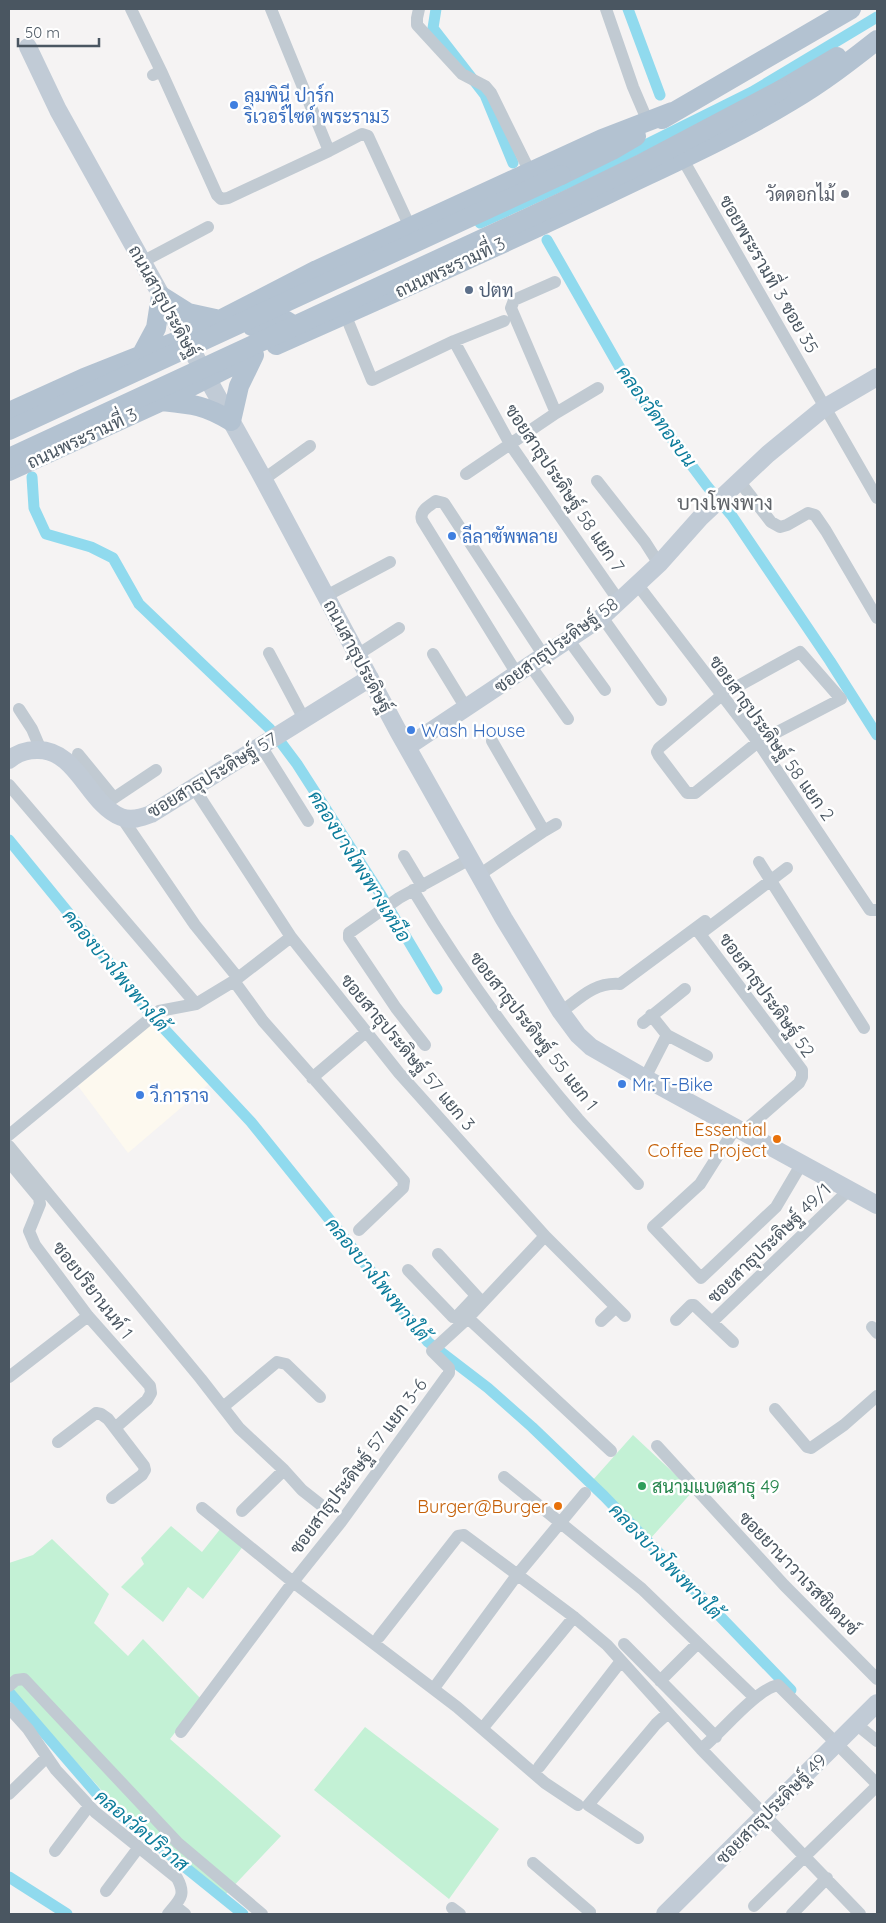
<svg xmlns="http://www.w3.org/2000/svg" width="886" height="1923" font-family="Quicksand,Sarabun,sans-serif">
	<style>
		.commercial { fill: #fdf9ef }
		.green { fill: #c3f1d5 }
		.lines { fill: none; stroke-linecap: round; stroke-linejoin: round }
		.canal { stroke: #90daee; stroke-width: 11 }
		.street { stroke: #c1cad2; stroke-width: 12 }
		.secondary { stroke: #c1cbd6; stroke-width: 18 }
		.primary { stroke: #b3c2d1; stroke-width: 20 }
		.primary-bridge { stroke: #b3c2d1; stroke-width: 20 }
		.shop-dot { fill: #3f7fe0; stroke: #fff; stroke-width: 2 }
		.worship-dot { fill: #6b7280; stroke: #fff; stroke-width: 2 }
		.service-dot { fill: #5c6f8a; stroke: #fff; stroke-width: 2 }
		.food-dot { fill: #e8710a; stroke: #fff; stroke-width: 2 }
		.leisure-dot { fill: #2e9e5b; stroke: #fff; stroke-width: 2 }
		.labels { text-anchor: middle; dominant-baseline: central; stroke-width: 5; stroke-linejoin: round; paint-order: stroke }
		.shop-label { font-size: 18px; fill: #366cbe; stroke: #fff; text-anchor: start }
		.worship-label { font-size: 18px; fill: #5b616d; stroke: #fff; text-anchor: end }
		.street-label { font-size: 18px; fill: #4a5661; stroke: #fff }
		.service-label { font-size: 18px; fill: #4e5e75; stroke: #fff; text-anchor: start }
		.food-label { font-size: 18px; fill: #c56008; stroke: #fff; text-anchor: end }
		.leisure-label { font-size: 18px; fill: #27864d; stroke: #fff; text-anchor: start }
		.water-label { font-size: 19px; font-style: italic; fill: #0c7c9b; stroke: #fff }
		.quarter-label { font-size: 20px; fill: #5f6368; stroke: #fff }
	</style>
	<rect width="100%" height="100%" fill="#f5f3f3"/>
	<path class="commercial" d="M154 1022 209 1084 128 1153 78 1086Z"/>
	<path class="green" d="M633 1435 693 1491 650 1539 592 1481Z
		M171 1526 202 1552 221 1528 244 1545 203 1599 188 1587 163 1622 121 1587 144 1564 141 1558Z
		M52 1539 109 1594 94 1623 128 1656 143 1639 201 1699 170 1739 281 1836 226 1894 114 1804 9 1687V1563L33 1555Z
		M365 1727 499 1829 449 1899 314 1790Z"/>
	<g class="lines">
		<path class="canal" d="M436 9 433 28 485 95 513 163
			M628 9 660 95
			M480 223 581 177 752 92 877 17
			M547 240 624 375 707 486 732 516 830 661 877 735
			M32 477 34 508 46 534 91 547 113 558 139 604 270 729
			M282 744 297 764 381 895 437 989
			M9 840 155 1019 251 1122 428 1342 488 1388 532 1427 604 1496 791 1690
			M9 1692 103 1801 243 1914
			M9 1877 67 1914"/>
		<path class="street" d="M131 9 161 71 153 75
			M271 9 329 151 362 134 368 136 410 227
			M419 9 417 18V25L462 74 485 86 491 93 530 172
			M606 9 633 87 648 122
			M161 71 217 195 221 199 228 198 329 151
			M682 158 877 498
			M142 262 208 227
			M555 282 514 300 511 308 556 413
			M345 314 372 380 454 341 504 321
			M454 341 510 444 619 601
			M466 474 556 413 598 388
			M264 479 310 446
			M597 481 645 542 659 564
			M739 481 771 522 780 527 787 525 808 513 815 515 826 531 877 618
			M637 584 758 742 870 910H877
			M326 596 390 562
			M602 617 661 700
			M568 639 605 690
			M800 652 841 699 758 742 695 793H687L659 756 657 752 659 748 722 695Z
			M269 653 304 719
			M433 654 466 708
			M357 655 399 628
			M530 665 568 719
			M517 674 422 520C419 511 429 506 436 501L444 503 544 656
			M19 709 32 729 41 750
			M261 746 308 821
			M78 754 114 798 104 804
			M9 785 196 1004
			M194 788 291 937 399 1073 545 1236 625 1316
			M114 798 156 770
			M122 818 195 925 238 978
			M544 831 556 824
			M404 856 422 886
			M759 862 864 1028
			M479 875 544 831 492 741
			M413 890C462 971 517 1048 578 1119 598 1141 618 1162 638 1184
			M234 981 263 1021 404 1181 403 1188 359 1230
			M561 1012C580 998 594 982 620 984L705 921
			M651 1015 667 1035 707 1056
			M643 1023 685 989
			M425 1045 396 1008 349 938V933L399 898 470 859
			M312 1078 366 1032
			M645 1078 667 1035
			M736 1127 700 1184 653 1227 701 1278 776 1207 802 1163
			M744 1131 799 1083 802 1077V1070L700 934 787 868
			M9 1135 159 1011 196 1004 234 981 291 937
			M9 1146 201 1379 239 1428 284 1470 242 1511
			M9 1162 39 1198 40 1204 29 1231 35 1245 88 1316 150 1386 151 1393 147 1400 115 1428
			M438 1254 482 1302
			M408 1270 453 1317 459 1314 476 1296
			M468 1318 611 1451
			M676 1320 691 1305H694L733 1342
			M601 1321 616 1307
			M713 1321 850 1189
			M872 1327 877 1333
			M9 1377 88 1316
			M223 1407 277 1362 286 1364 320 1397
			M775 1409 807 1447 811 1448 844 1425 877 1396
			M58 1442 96 1413 101 1414 108 1419 144 1466 145 1470 142 1475 112 1498
			M657 1446 784 1585 877 1679
			M284 1470 302 1490 321 1505
			M504 1477 642 1589 755 1698
			M202 1508 293 1582 457 1707 545 1783 578 1805
			M379 1637 458 1536 464 1535 574 1617 607 1645 701 1749 860 1914
			M624 1644 716 1737
			M660 1681 698 1643
			M437 1684 517 1575 585 1493
			M9 1686 16 1680 24 1679 178 1843 262 1914
			M9 1708 28 1729 56 1770 95 1812 177 1878C187 1896 179 1900 168 1914
			M486 1724 574 1617
			M856 1724 877 1741
			M181 1732 293 1582 341 1522 449 1373V1368L432 1351 468 1318 545 1236
			M701 1749C721 1733 755 1690 778 1685L877 1784
			M539 1767 621 1661
			M9 1794 47 1757
			M638 1838 588 1805 656 1724 668 1713
			M55 1851 89 1806
			M533 1863 590 1912V1914
			M106 1891 139 1847
			M175 1906 185 1914
			M754 1906 877 1786
			M452 1908 460 1914
			M792 1914 827 1878"/>
		<path class="secondary" d="M28 47 58 110 259 471 398 731 504 919 561 1012 578 1035 591 1047 645 1078 877 1205
			M407 747 602 617 659 564 700 518 768 454 824 408 877 377
			M9 760C17 753 27 750 37 750 77 749 88 804 121 817 131 821 141 818 151 814L370 678
			M665 1914 877 1703"/>
		<path class="primary" d="M781 90 837 57
			M662 119 851 9
			M561 175 612 150 636 136
			M252 326C278 313 281 316 303 333
			M276 345C387 296 497 247 606 195 668 165 732 137 791 101 822 83 849 62 877 40
			M141 356 156 328 161 296 188 313 220 320
			M162 401C192 404 205 405 231 421L239 386 254 355
			M9 412 84 378 185 338 317 270 602 139 672 112
			M9 471 162 401 241 361"/>
		<path class="primary-bridge" d="M9 430 561 175
			M9 458 571 198 639 165 781 90"/>
	</g>
	<g class="shop-dot">
		<circle cx="234" cy="105" r="5"/>
		<circle cx="452" cy="536" r="5"/>
		<circle cx="411" cy="730" r="5"/>
		<circle cx="622" cy="1084" r="5"/>
		<circle cx="140" cy="1095" r="5"/>
	</g>
	<circle class="worship-dot" cx="845" cy="194" r="5"/>
	<circle class="service-dot" cx="469" cy="290" r="5"/>
	<g class="food-dot">
		<circle cx="777" cy="1139" r="5"/>
		<circle cx="558" cy="1506" r="5"/>
	</g>
	<circle class="leisure-dot" cx="642" cy="1486" r="5"/>
	<g class="labels">
		<g class="shop-label">
			<text x="244" y="95">ลุมพินี ปาร์ก<tspan x="244" dy="21">ริเวอร์ไซด์ พระราม3</tspan></text>
			<text x="462" y="536">ลีลาซัพพลาย</text>
			<text x="421" y="730">Wash House</text>
			<text x="632" y="1084">Mr. T-Bike</text>
			<text x="150" y="1095">วี.การาจ</text>
		</g>
		<g class="worship-label">
			<text x="835" y="194">วัดดอกไม้</text>
		</g>
		<g class="street-label">
			<text transform="translate(450 267) rotate(-25)">ถนนพระรามที่ 3</text>
			<text transform="translate(769 274) rotate(60)">ซอยพระรามที่ 3 ซอย 35</text>
			<text transform="translate(164 301) rotate(61)">ถนนสาธุประดิษฐ์</text>
			<text transform="translate(82 438) rotate(-25)">ถนนพระรามที่ 3</text>
			<text transform="translate(565 488) rotate(56)">ซอยสาธุประดิษฐ์ 58 แยก 7</text>
			<text transform="translate(556 645) rotate(-36)">ซอยสาธุประดิษฐ์ 58</text>
			<text transform="translate(358 656) rotate(62)">ถนนสาธุประดิษฐ์</text>
			<text transform="translate(772 738) rotate(54)">ซอยสาธุประดิษฐ์ 58 แยก 2</text>
			<text transform="translate(212 775) rotate(-31)">ซอยสาธุประดิษฐ์ 57</text>
			<text transform="translate(767 995) rotate(54)">ซอยสาธุประดิษฐ์ 52</text>
			<text transform="translate(534 1031) rotate(52)">ซอยสาธุประดิษฐ์ 55 แยก 1</text>
			<text transform="translate(408 1052) rotate(50)">ซอยสาธุประดิษฐ์ 57 แยก 3</text>
			<text transform="translate(769 1243) rotate(-44)">ซอยสาธุประดิษฐ์ 49/1</text>
			<text transform="translate(93 1290) rotate(52)">ซอยปริยานนท์ 1</text>
			<text transform="translate(358 1466) rotate(-53)">ซอยสาธุประดิษฐ์ 57 แยก 3-6</text>
			<text transform="translate(799 1573) rotate(46)">ซอยยานาวาเรสซิเดนซ์</text>
			<text transform="translate(771 1809) rotate(-45)">ซอยสาธุประดิษฐ์ 49</text>
		</g>
		<g class="service-label">
			<text x="479" y="290">ปตท</text>
		</g>
		<g class="food-label">
			<text x="767" y="1129">Essential<tspan x="767" dy="21">Coffee Project</tspan></text>
			<text x="548" y="1506">Burger@Burger</text>
		</g>
		<g class="leisure-label">
			<text x="652" y="1486">สนามแบตสาธุ 49</text>
		</g>
		<g class="water-label">
			<text transform="translate(657 416) rotate(54)">คลองวัดทองบน</text>
			<text transform="translate(360 866) rotate(58)">คลองบางโพงพางเหนือ</text>
			<text transform="translate(116 970) rotate(50)">คลองบางโพงพางใต้</text>
			<text transform="translate(378 1279) rotate(51)">คลองบางโพงพางใต้</text>
			<text transform="translate(666 1561) rotate(46)">คลองบางโพงพางใต้</text>
			<text transform="translate(142 1830) rotate(40)">คลองวัดปริวาส</text>
		</g>
		<g class="quarter-label">
			<text x="725" y="502">บางโพงพาง</text>
		</g>
	</g>
	<rect width="886" height="1923" fill="none" stroke="#4a5661" stroke-width="20"/>
	<path d="M18 38v8h81v-8" fill="none" stroke="#4a5661" stroke-width="2.5"/>
	<text x="25" y="38" font-size="15" fill="#4a5661" stroke="#ffffff" stroke-width="4" paint-order="stroke">50 m</text>
</svg>
